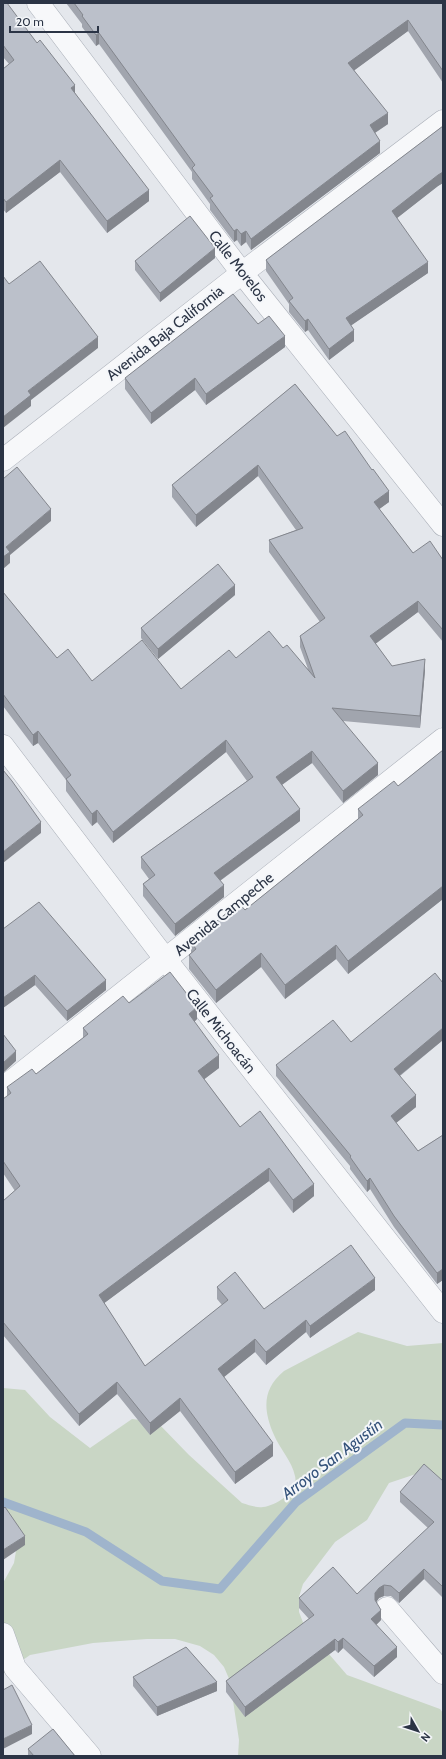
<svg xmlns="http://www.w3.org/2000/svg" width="446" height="1759" font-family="Cabin,sans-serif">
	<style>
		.green { fill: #c9d6c5 }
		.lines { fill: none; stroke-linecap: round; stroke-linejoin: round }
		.stream { stroke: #9fb4cc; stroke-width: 9 }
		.minor-casing { stroke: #a9aeb7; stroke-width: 23 }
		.minor { stroke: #f7f8fa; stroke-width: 22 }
		.wall { fill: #a1a5ae }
		.shaded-wall { fill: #83868d }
		.building { fill: #bbc0ca; stroke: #83868d }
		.labels { text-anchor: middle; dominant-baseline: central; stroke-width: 4; stroke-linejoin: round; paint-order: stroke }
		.street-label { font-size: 15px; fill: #2b3445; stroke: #f4f6f9 }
		.water-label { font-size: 16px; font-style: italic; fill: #34527a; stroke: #f4f6f9 }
	</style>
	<rect width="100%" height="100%" fill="#e4e7ec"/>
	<path class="green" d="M358 1332 407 1346 443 1343V1482L419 1473 389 1483 367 1520 335 1542 303 1584 299 1597V1612L304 1625 347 1675 440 1709 443 1713V1756H238L239 1740 230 1681 224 1667 214 1655 200 1646 175 1639H147L93 1643 30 1655 3 1674V1583L14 1563 17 1545 3 1529V1388L25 1390 50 1417 90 1448 132 1419 157 1422 189 1455 242 1503C249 1505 256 1508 263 1507 277 1505 299 1491 295 1476 292 1461 280 1449 274 1435 263 1410 262 1389 284 1371Z"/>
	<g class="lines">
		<path class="stream" d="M3 1502 86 1532 162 1581 220 1589 296 1502 405 1423 443 1425"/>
		<defs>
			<path id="minor" d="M38 3 242 273 443 525
				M3 460 242 273 443 121
				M3 746 166 960 443 1312
				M3 1088 443 739
				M387 1608 443 1673
				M3 1634 15 1668 90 1756"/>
		</defs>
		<use href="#minor" class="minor-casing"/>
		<use href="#minor" class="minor"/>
	</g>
	<path class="wall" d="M3 3 75 93 149 201 107 233 60 172 6 213 3 209V69L9 64 3 57Z
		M66 3H443V83L408 31 354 70 388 124 375 133 380 153 251 250 246 242 241 246 237 240 234 242 210 210V204L192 179V172L99 44 96 46 82 27V24Z
		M443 126V183L438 186 397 218 428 273 351 325 354 341 329 360 308 330 305 332 289 312V304L266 271V260Z
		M215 258 160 302 135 270V261Z
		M258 324 285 347 206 405 195 390 151 424 125 389V378Z
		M295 384 389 502 379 509 413 553 443 560V642L418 612 375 643 392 666 425 670 420 728 343 721 378 775 343 803 312 763 282 785 300 821 220 881 224 897 175 936 143 896V884L149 879 141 868V857L247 781 226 752 113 843 97 822 92 826 66 791V780L38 743 33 746 3 706V592L57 658 92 681 181 689 236 658 283 648 308 669 300 647V636L320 622 269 552V540L296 530 258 476 196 527 172 497V485Z
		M235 595 158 659 141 638V628Z
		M443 750V899L348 974 336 959 285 999 261 967 216 1003 189 969V955L191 953V942L245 910 358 819V809L398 786Z
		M3 929 106 990 67 1021 35 985 3 1008Z
		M443 983V1040L400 1076 416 1107 396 1123 418 1151 443 1135V1280L437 1284 394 1227 370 1189 367 1192 350 1169V1166L276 1076V1065L351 1042Z
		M129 1003 197 1019 194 1022 219 1068 204 1079 240 1127 314 1196 293 1213 269 1181 104 1303 145 1366 222 1305 217 1299V1287L264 1309 375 1290 310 1338 306 1332 266 1365 255 1352 223 1377 273 1456 235 1484 180 1411 150 1435 117 1394 79 1426 3 1335V1201L15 1191 3 1173V1099L7 1096V1087L36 1074 83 1038V1028Z
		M443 1481V1598L424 1579 399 1603 391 1596H384L379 1598 376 1602 381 1620 376 1625 397 1657 374 1677 343 1648 338 1653 335 1650 245 1717 226 1692V1681L309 1619 299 1608V1598L357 1594 428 1528 400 1502V1492Z
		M133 1677 217 1691 157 1716 133 1686Z
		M28 1749 75 1756H28Z"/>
	<path class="shaded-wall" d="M408 20V31L348 75V63Z
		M99 33V44L96 46V35Z
		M75 85V97L71 88Z
		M388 113V124L370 136V125Z
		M380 141V153L251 250V239Z
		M60 160V172L6 213V202Z
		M443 172V183L438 186 392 222V211L438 175Z
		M149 190V201L107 233V221Z
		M237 229V240L234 242V231Z
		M246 231V242L241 246V234Z
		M215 248V258L160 302V293Z
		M428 262V273L346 329V318Z
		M308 319V330L305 332V321Z
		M354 330V341L329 360V349Z
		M285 336V347L206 405V394Z
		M98 337V348L31 400V406L3 428V417L28 391Z
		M195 378V390L151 424V413Z
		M258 465V476L196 527V515Z
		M389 491V502L374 513V502Z
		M51 509V521L10 555V563L3 569V557L6 547Z
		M235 585V595L158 659V649Z
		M418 601V612L370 648V636Z
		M425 659V670L420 728V716Z
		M38 731V743L33 746V735Z
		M226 740V752L113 843V832Z
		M312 751V763L276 789V777Z
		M378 763V775L343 803V791Z
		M300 809V821L214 885V873Z
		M97 810V822L92 826V814Z
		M41 822V833L3 863V852Z
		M224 885V897L175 936V924Z
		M443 886V899L348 974V961Z
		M336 945V959L285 999V985Z
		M261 953V967L216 1003V990Z
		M35 975V985L3 1008V998Z
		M106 980V990L67 1021V1011Z
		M197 1007V1019L189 1027V1014Z
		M443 1028V1040L394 1080V1069Z
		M16 1051V1061L3 1073V1063Z
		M219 1055V1068L198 1084V1071Z
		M416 1095V1107L391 1127V1116Z
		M269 1168V1181L99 1307V1295Z
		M370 1178V1189L367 1192V1181Z
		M314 1184V1196L293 1213V1200Z
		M443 1269V1280L437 1284V1273Z
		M375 1278V1290L310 1338V1326Z
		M306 1320V1332L266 1365V1352Z
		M255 1339V1352L218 1382V1369Z
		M117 1382V1394L79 1426V1414Z
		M180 1398V1411L150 1435V1423Z
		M273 1443V1456L235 1484V1472Z
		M25 1536V1545L3 1560V1550Z
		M424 1569V1579L399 1603V1593Z
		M384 1585V1596L379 1598 375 1604V1593L379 1588Z
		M381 1610V1620L371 1630V1619Z
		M343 1638V1648L338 1653V1642Z
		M335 1639V1650L245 1717V1707Z
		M397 1647V1657L374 1677V1666Z
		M217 1682V1691L157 1716V1707Z
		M32 1725V1734L3 1749V1739Z"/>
	<path class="building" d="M3 3H7L37 43 40 40 75 85 71 88 149 190 107 221 60 160 6 202 3 198V69L14 60 3 45Z
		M74 3H443V71L408 20 348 63 388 113 370 125 380 141 251 239 246 231 241 234 237 229 234 231 210 198 213 196 192 168 195 165 99 33 96 35 82 16 83 15Z
		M443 126V172L438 175 392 211 428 262 346 318 354 330 329 349 308 319 305 321 289 301 293 298 266 260Z
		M190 216 215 248 160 293 135 261Z
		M40 261 98 337 28 391 31 395 3 417V276L9 284Z
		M233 294 258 324 269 316 285 336 206 394 195 378 151 413 125 378Z
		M295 384 337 436 345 431 372 470 373 469 389 491 374 502 413 553 430 541 443 560V630L418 601 370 636 392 666 425 659 420 716 332 708 378 763 343 791 312 751 276 777 300 809 214 873 224 885 175 924 143 884 155 875 141 857 253 777 226 740 113 832 97 810 92 814 66 779 71 775 38 731 33 735 3 694V592L57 658 68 649 92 681 142 640 181 689 229 650 236 658 269 631 283 648 287 645 315 678 300 636 325 618 269 540 303 528 258 465 196 515 172 485Z
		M17 467 51 509 6 547 10 552 3 557V479Z
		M218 564 235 585 158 649 141 628Z
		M443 750V886L348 961 336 945 285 985 261 953 216 990 189 955 196 949 191 942 239 903 245 910 363 815 358 809 394 781 398 786Z
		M3 770 12 781 41 822 3 852Z
		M39 902 106 980 67 1011 35 975 3 998V929Z
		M170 972 197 1007 189 1014 219 1055 198 1071 240 1127 260 1111 314 1184 293 1200 269 1168 99 1295 145 1366 228 1300 217 1287 235 1272 264 1309 351 1245 375 1278 310 1326 306 1320 266 1352 255 1339 218 1369 273 1443 235 1472 180 1398 150 1423 117 1382 79 1414 3 1322V1201L20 1186 3 1161V1099L11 1093 7 1087 32 1069 36 1074 88 1034 83 1028 123 996 129 1003Z
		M435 973 443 983V1028L394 1069 416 1095 391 1116 418 1151 443 1135V1269L437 1273 394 1216 370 1178 367 1181 350 1157 351 1156 276 1065 333 1020 351 1042Z
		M3 1034 16 1051 3 1063Z
		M424 1464 443 1481V1587L424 1569 399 1593 391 1586 384 1585 379 1588 375 1593V1600L381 1610 371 1619 397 1647 374 1666 343 1638 338 1642 335 1639 245 1707 226 1681 314 1615 299 1598 333 1567 357 1594 434 1522 400 1492Z
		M5 1507 25 1536 3 1550V1509Z
		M186 1647 217 1682 157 1707 133 1677Z
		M12 1685 32 1725 3 1739V1690Z
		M53 1729 75 1756H34L28 1749Z"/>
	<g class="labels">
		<g class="street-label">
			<text transform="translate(238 266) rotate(52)">Calle Morelos</text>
			<text transform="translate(165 333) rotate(-38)">Avenida Baja California</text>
			<text transform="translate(224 914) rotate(-39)">Avenida Campeche</text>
			<text transform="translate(221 1031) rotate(52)">Calle Michoacán</text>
		</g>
		<g class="water-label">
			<text transform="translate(332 1459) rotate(-37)">Arroyo San Agustín</text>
		</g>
	</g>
	<rect width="446" height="1759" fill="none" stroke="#2b3445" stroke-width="8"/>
	<g transform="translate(418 1731) rotate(129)" stroke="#f4f6f9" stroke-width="3" paint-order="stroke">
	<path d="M0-3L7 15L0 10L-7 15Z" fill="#2b3445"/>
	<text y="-6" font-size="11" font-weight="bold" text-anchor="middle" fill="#2b3445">N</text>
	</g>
	<path d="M10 26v6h88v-6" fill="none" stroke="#2b3445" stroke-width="2"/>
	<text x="16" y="26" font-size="12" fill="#2b3445" stroke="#f4f6f9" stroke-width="3" paint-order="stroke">20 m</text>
</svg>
